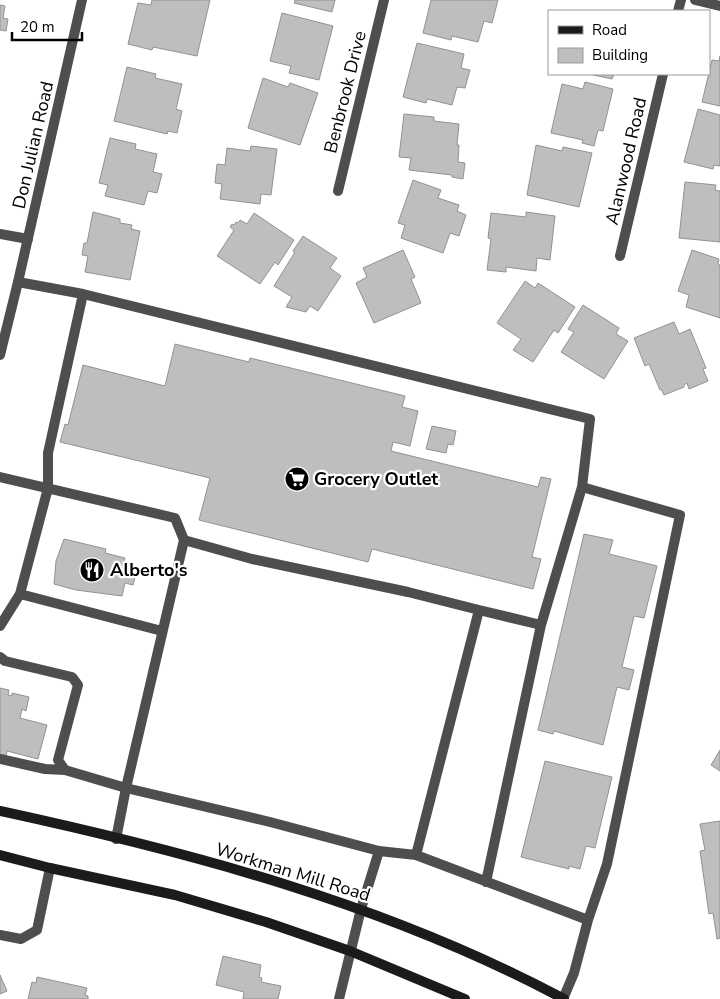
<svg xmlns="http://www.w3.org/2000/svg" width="720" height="999" font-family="'Nunito Sans',sans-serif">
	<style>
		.building { fill: #bebebe; stroke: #929292 }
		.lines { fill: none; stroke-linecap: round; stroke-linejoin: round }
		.service { stroke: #4e4e4e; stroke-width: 10 }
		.minor { stroke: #4e4e4e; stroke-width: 10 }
		.tertiary { stroke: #4e4e4e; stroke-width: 10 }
		.secondary { stroke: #1b1b1b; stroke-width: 10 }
		.labels { text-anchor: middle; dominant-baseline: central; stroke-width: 4.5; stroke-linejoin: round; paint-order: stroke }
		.street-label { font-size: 18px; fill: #000; stroke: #fff }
		.poi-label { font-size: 18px; font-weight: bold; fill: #000; stroke: #fff; text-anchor: start }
	</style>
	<rect width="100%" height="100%" fill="#fff"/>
	<path class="building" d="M152 0H210L197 56 153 47 152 50 128 44 138 3 151 5Z
		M295 0H335L332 12 294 3Z
		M431 0H498L492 23 484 21 478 42 452 36 451 40 423 33Z
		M0 5 5 6 3 18 8 19 6 31 0 30Z
		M282 13 333 26 319 80 289 73 291 66 270 61Z
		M417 43 464 54 461 68 470 70 465 88 457 87 452 105 427 99 426 103 403 97Z
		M720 56V106L702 102 712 60 719 61Z
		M127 67 156 74 155 78 182 84 176 109 182 111 177 133 168 131 167 134 114 121Z
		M589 74H614L612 79Z
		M263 78 288 87 290 83 318 93 300 145 248 128Z
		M585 82 613 89 603 131 598 130 594 146 582 143 583 140 551 133 562 84 583 89Z
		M698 109 720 115V166L714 165 713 169 684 162Z
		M404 114 434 117V121L459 124 457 145H459L458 162 465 163 463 179 452 177V175L409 170 411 158 399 157Z
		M110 138 136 144 135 149 157 154 153 172 162 174 157 193 148 191 144 205 105 196 108 185 99 183Z
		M536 145 562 151 563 147 592 153 579 207 527 195Z
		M251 146 277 149 271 195 261 194 260 204 220 199 222 184 215 183 217 164 225 165 227 148 250 151Z
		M413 180 441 190 438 198 459 205 457 211 466 215 459 236 450 233 443 253 401 238 405 225 398 223Z
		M685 182 716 185 715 190 720 191V242L679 238Z
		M93 212 120 219V223L132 225 131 229 140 231 130 280 85 272 88 256 82 255 84 243H87Z
		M526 212 555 216 550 260 537 258 536 271 506 267V272L487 270 491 239 488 238 491 213 526 217Z
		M254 213 294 240 278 265 275 262 260 284 217 256 234 230 230 227 232 224 234 225 236 222 238 223 240 220 247 224Z
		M303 236 337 258 330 268 341 276 318 311 310 306 306 312 286 307 292 297 274 286 295 252 293 251Z
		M403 250 415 277 411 279 421 303 374 323 356 283 367 277 363 268Z
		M692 250 719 259 718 264 720 265V318L686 307 689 295 678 291Z
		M525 281 535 288 538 283 575 307 558 333 554 330 533 362 513 350 521 339 497 323Z
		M583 305 619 328 616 334 628 341 604 379 561 352 574 332 568 329Z
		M674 322 679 334 690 329 706 368 703 369 708 381 689 389 687 383 684 385V387L664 395 661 389 660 390 649 364 645 366 634 338Z
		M175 344 249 362 250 358 405 396 402 407 418 411 410 446 393 442 391 451 538 487 541 477 551 479 532 557 541 559 533 589 372 549 368 562 199 520 210 478 60 442 65 424 68 425 83 365 165 386Z
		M432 426 456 431 453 445 448 444 446 453 426 449Z
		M584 534 613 540 609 554 657 566 644 618 634 616 622 667 634 670 629 690 617 687 603 745 554 731 553 734 538 730Z
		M64 539 106 549 105 553 125 558 124 562 128 563 127 568 137 570 133 585 125 583 122 596 76 590 54 584 56 561Z
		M0 688 9 690 8 695 12 696V693L29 697 26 711 22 709 20 718 47 725 38 759 7 751 6 756 0 758Z
		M720 750V771L711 765Z
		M545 761 612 777 595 848 586 846 580 869 569 866V869L521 857Z
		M720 821V938L717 939 713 913 709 914 700 851 705 850 700 824Z
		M223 956 261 965 259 977 262 978 261 982 281 986 278 999H243L244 992 216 985Z
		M0 975 7 991 0 994Z
		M37 977 87 988 85 995 88 996V999H28L32 982 36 983Z"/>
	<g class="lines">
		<path class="service" d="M18 282 83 294 590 419 582 487
			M83 294 48 453V488L20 594 162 631
			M0 477 175 518 184 540 126 788 116 839
			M184 540 252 559 408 592 479 610 416 855 379 851 361 909
			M479 610 541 625 582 487 680 515 607 864 588 920 574 973 563 999
			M0 626 20 594
			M0 657 5 661 72 677 78 685 58 760 65 770 126 788 270 822 379 851
			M0 759 45 769 65 770
			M416 855 588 920
			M486 882 541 625
			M0 935 21 939 37 930 50 868"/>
		<path class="minor" d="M695 0 720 6
			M678 11 681 0
			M338 191 384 0
			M0 234 28 239
			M620 256 663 74
			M339 999 361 909"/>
		<path class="tertiary" d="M0 355 18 282 82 0"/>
		<path class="secondary" d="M0 811C194 853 388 905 564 999
			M0 855 50 868 175 895 266 922 350 951 465 999"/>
	</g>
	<defs>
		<symbol id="supermarket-disc" viewBox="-11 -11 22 22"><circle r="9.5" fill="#000" stroke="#fff"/><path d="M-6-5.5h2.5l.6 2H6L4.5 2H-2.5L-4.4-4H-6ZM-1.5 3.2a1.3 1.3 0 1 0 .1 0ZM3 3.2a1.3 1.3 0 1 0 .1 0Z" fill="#fff"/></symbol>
		<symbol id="restaurant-disc" viewBox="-11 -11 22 22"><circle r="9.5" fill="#000" stroke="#fff"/><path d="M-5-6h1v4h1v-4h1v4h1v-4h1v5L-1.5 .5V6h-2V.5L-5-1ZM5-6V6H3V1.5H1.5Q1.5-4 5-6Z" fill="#fff"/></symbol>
	</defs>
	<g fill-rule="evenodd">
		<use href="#supermarket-disc" x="283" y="465" width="28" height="28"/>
		<use href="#restaurant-disc" x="78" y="556" width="28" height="28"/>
	</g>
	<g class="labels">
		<g class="street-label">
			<text transform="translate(345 92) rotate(-76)">Benbrook Drive</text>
			<text transform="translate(33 145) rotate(-77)">Don Julian Road</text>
			<text transform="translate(626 161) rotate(-77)">Alanwood Road</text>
			<text transform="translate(293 872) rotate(17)">Workman Mill Road</text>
		</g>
		<g class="poi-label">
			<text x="314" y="479">Grocery Outlet</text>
			<text x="110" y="570">Alberto's</text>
		</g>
	</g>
	<rect x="548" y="10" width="162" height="65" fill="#ffffff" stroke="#999999"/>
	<rect x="558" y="26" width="25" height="8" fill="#1b1b1b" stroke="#999999"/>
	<text x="592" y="35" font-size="15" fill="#000000">Road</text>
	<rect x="558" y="48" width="25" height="15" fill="#bebebe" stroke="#999999"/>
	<text x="592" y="60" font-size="15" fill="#000000">Building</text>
	<path d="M12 32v8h70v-8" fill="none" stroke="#000000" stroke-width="2.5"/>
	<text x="20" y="32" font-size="15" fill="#000000" stroke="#ffffff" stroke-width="4" paint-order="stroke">20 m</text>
</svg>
